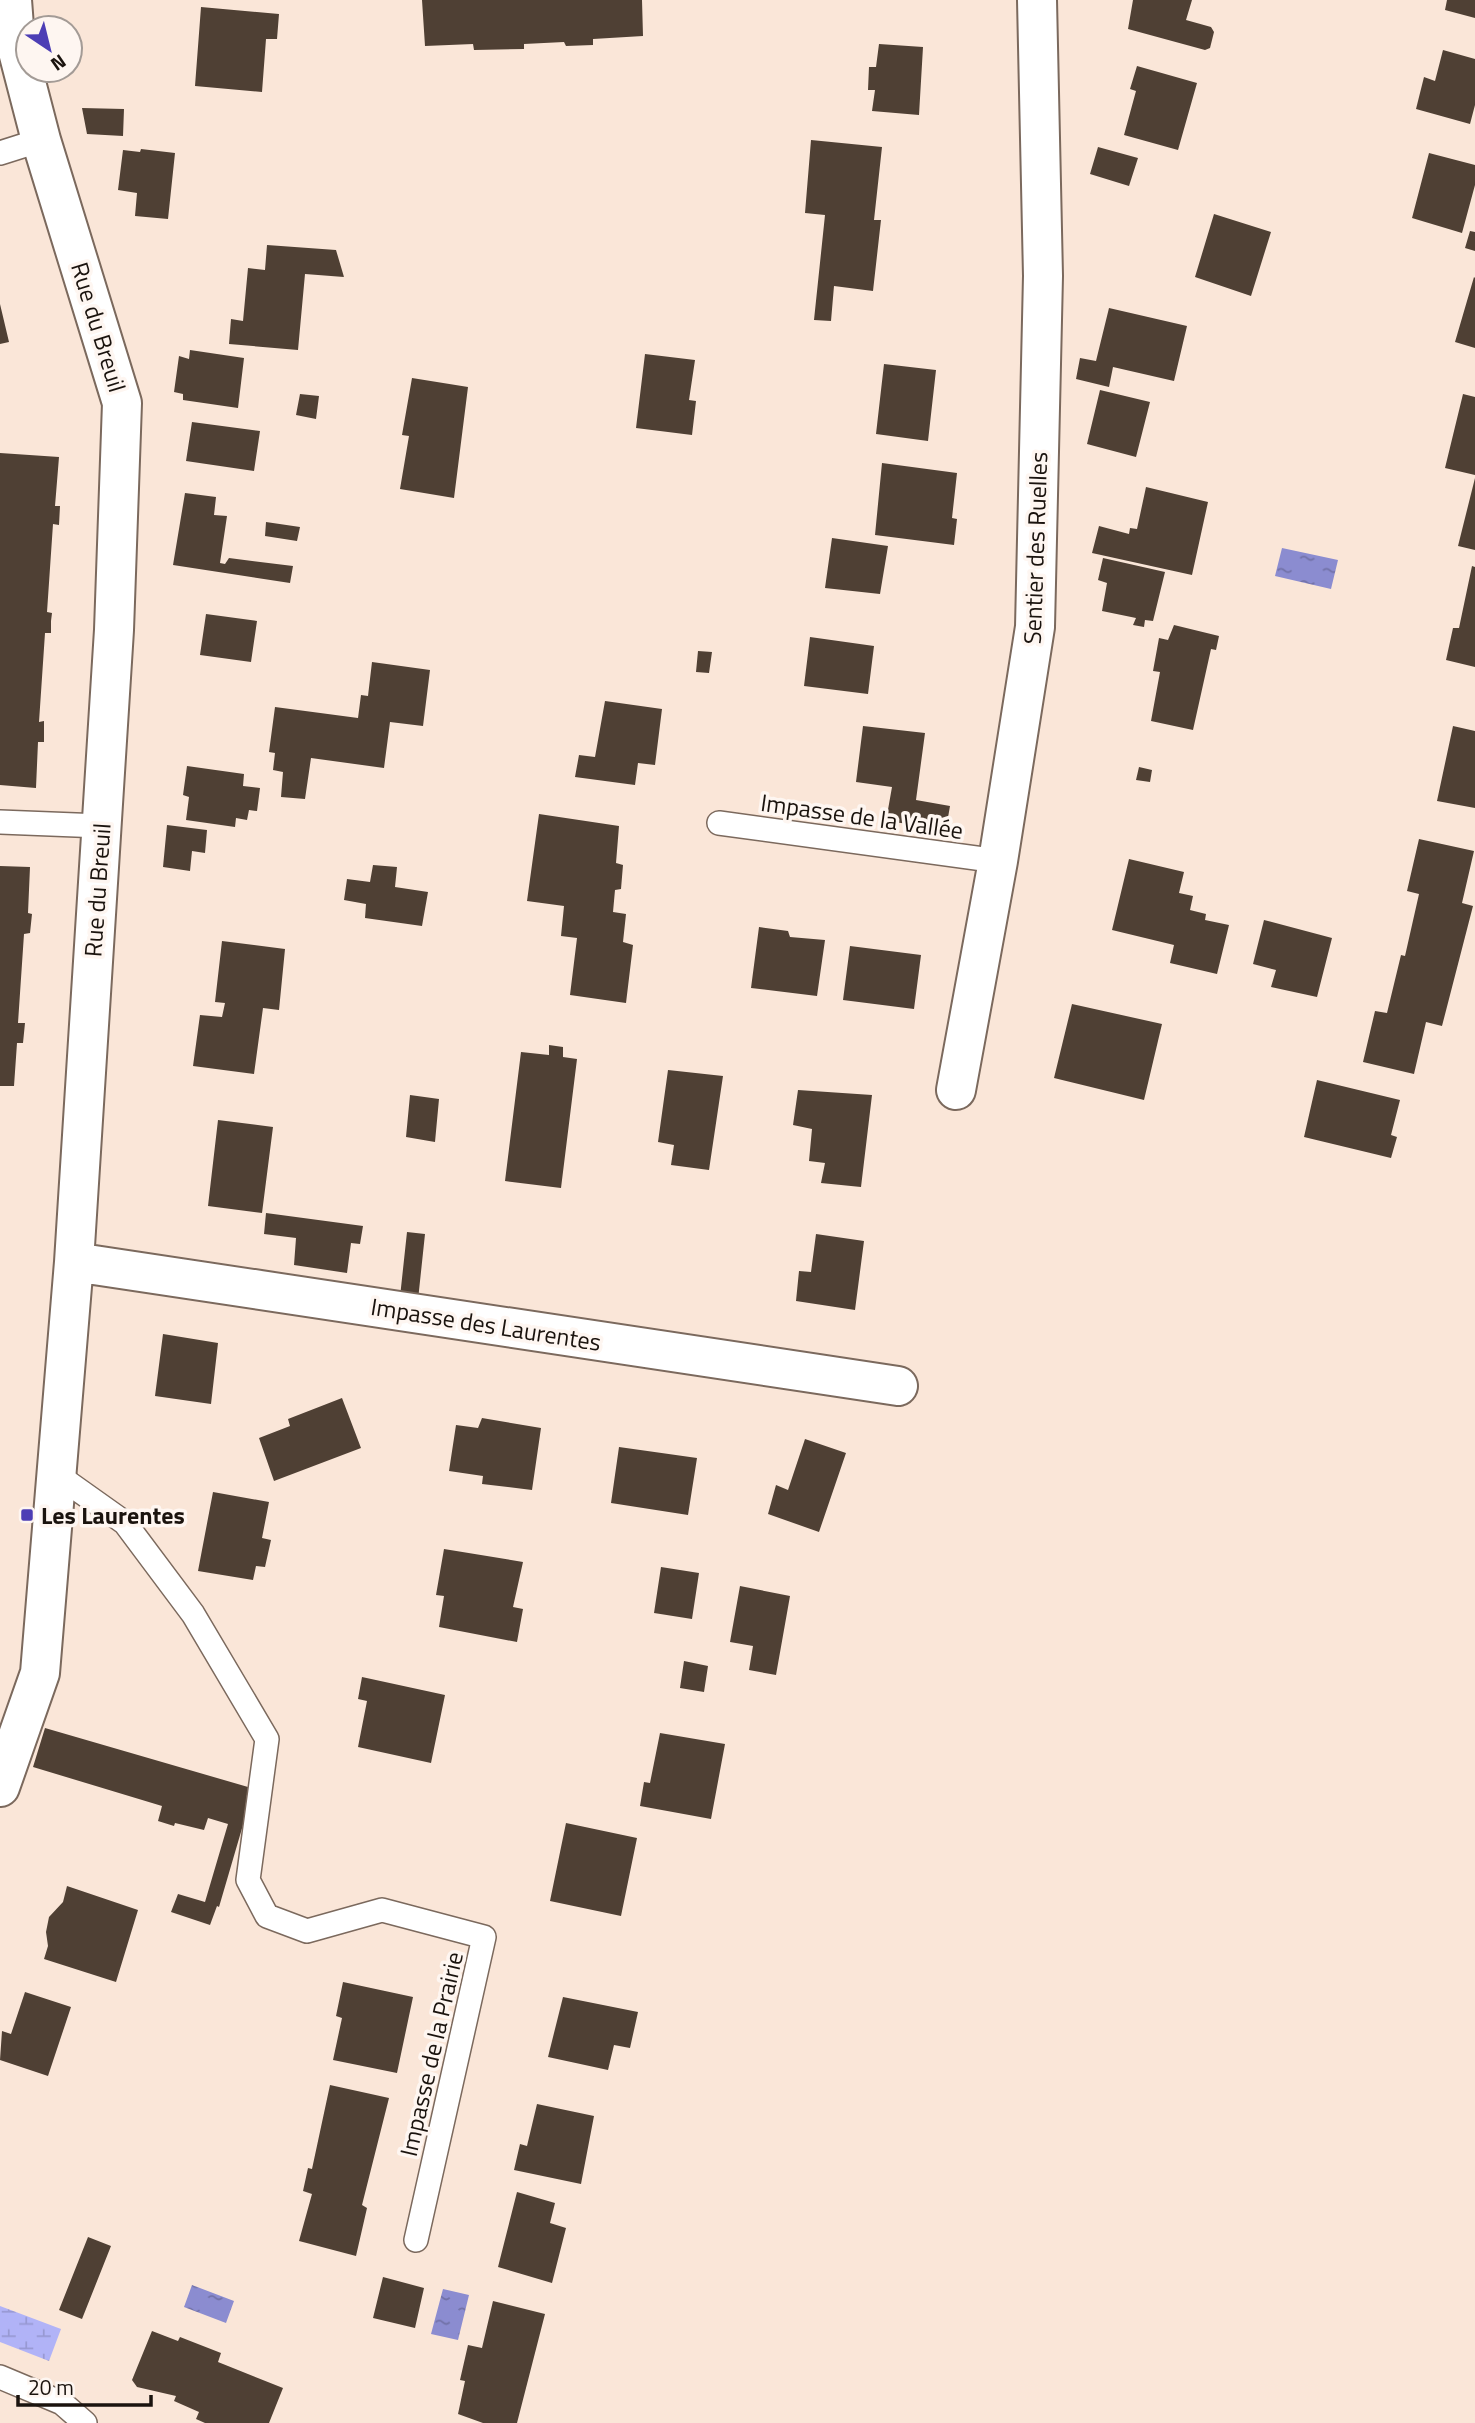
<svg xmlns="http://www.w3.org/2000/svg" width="1475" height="2423" font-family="'Titillium Web',sans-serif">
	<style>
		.wetland { fill: url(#wetland-marsh) }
		.water { fill: url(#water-ripples) }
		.building { fill: #4f4034 }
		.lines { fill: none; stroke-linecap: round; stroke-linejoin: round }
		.lane-casing { stroke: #7b695d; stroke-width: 26 }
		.street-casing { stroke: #7b695d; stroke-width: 42 }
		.lane { stroke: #fff; stroke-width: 23 }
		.street { stroke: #fff; stroke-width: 38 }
		.poi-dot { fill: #4d3eb5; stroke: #fef6f1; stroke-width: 2.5 }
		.labels { text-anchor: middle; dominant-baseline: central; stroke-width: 7; stroke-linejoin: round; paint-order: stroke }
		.street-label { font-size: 24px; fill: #1a130e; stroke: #fef6f1 }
		.poi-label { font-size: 24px; font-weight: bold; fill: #1a130e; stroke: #fef6f1; text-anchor: start }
	</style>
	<defs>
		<pattern id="wetland-marsh" width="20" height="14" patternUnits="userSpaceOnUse" patternTransform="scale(1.75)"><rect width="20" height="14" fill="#b1b3f7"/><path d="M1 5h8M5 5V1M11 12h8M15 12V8" fill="none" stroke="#9899d3"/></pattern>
		<pattern id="water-ripples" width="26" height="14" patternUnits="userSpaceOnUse" patternTransform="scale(1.75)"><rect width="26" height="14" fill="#8b8cd0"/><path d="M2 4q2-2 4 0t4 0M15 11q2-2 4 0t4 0" fill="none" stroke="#7171a7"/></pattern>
	</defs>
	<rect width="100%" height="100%" fill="#fae6d8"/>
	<path class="wetland" d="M0 2306 61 2329 49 2361 0 2342Z"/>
	<path class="water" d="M1282 548 1338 560 1331 589 1275 576Z
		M192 2285 234 2301 226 2323 184 2307Z
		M443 2289 469 2295 458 2340 431 2334Z"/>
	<path class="building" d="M422 0H642L643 36 593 39V45L566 46 564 42 524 44V49L474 50 473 44 425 46Z
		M1133 0H1192L1186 20 1211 27 1214 32 1210 48 1205 50 1128 29Z
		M1447 0H1475V18L1445 10Z
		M201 7 279 14 277 39H266L262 92 195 86Z
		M879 44 923 47 919 115 872 111 875 90H868L869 67H876Z
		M1443 50 1475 59V105L1470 124 1416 109 1424 77 1435 81Z
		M1137 66 1197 83 1178 150 1124 135 1136 91 1130 89Z
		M82 108 124 109 123 136 87 134Z
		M811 140 882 147 874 220H881L873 291 834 286 831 321 814 320 825 215 805 213Z
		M1098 147 1138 158 1129 186 1090 174Z
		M141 149 175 153 168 219 135 216 137 193 118 190 123 150 140 152Z
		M1429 153 1475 165V185L1462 233 1412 218Z
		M1214 214 1271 232 1251 296 1195 277Z
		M1470 231 1475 232V251L1465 248Z
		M267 245 336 250 344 277 305 274 298 350 229 344 231 319 243 321 248 268 265 270Z
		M1474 277 1475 278V348L1455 342Z
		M0 304 9 342 0 344Z
		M1109 308 1187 326 1174 381 1113 367 1109 387 1076 379 1080 358 1096 361Z
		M190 350 244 358 238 408 183 400V394L174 392 179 356 189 359Z
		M645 354 695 360 689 400 696 401 692 435 636 428Z
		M884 364 936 370 928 441 876 434Z
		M412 378 468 387 454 498 400 489 409 436 402 435Z
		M1100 390 1150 402 1136 457 1087 444Z
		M300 394 319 396 316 419 296 415Z
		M1463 394 1475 397V475L1445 468Z
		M192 422 260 431 254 471 186 461Z
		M0 453 59 457 55 506H60L59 525 53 524 47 612 52 613 51 621V633H45L39 722 44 721V742H38L36 788 0 785Z
		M882 463 957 473 952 518 957 519 954 545 875 535Z
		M1475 478V550L1458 546Z
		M1146 487 1208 502 1192 575 1092 553 1099 526 1129 534 1130 528 1137 529Z
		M185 493 216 497 214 515 227 516 220 563 225 564 229 558 293 566 290 583 173 565Z
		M266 522 300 527 297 541 265 536Z
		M832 538 888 546 880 594 825 588Z
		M1103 558 1165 572 1153 621 1145 620 1144 627 1133 625 1136 618 1102 611 1107 583 1098 580Z
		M1472 566 1475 567V667L1446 660 1453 628H1459Z
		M206 614 257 621 251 662 200 655Z
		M1174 625 1219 636 1216 650 1211 649 1193 730 1151 721 1160 672 1153 671 1159 638 1168 640Z
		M810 637 874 646 868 694 804 686Z
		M698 651 712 652 709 673 696 672Z
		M372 662 430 670 423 726 390 722 384 768 311 758 305 799 281 797 283 772 273 770 275 753 269 752 275 707 358 718 361 695 368 696Z
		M605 701 662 709 655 765 638 763 635 785 575 777 579 755 595 757Z
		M863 726 925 733 916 800 950 806 946 829 886 821 892 787 856 782Z
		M1453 726 1475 731V808L1437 801Z
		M187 766 244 774 243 786 260 788 257 811 249 810 247 820 236 818 235 827 186 820 189 797 183 795Z
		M1139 767 1152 770 1150 782 1136 780Z
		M539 814 619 826 616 863 623 865 621 889 615 890 613 912 626 914 623 942 633 945 626 1003 570 995 577 938 561 936 564 906 527 901Z
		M167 825 207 830 205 853 192 851 190 871 163 867Z
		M1419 839 1474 851 1462 903 1473 906 1442 1026 1426 1022 1414 1074 1363 1062 1375 1011 1387 1013 1401 955 1405 956 1419 894 1407 891Z
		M1129 859 1184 872 1179 893 1193 896 1190 910 1206 914 1205 920 1229 925 1217 974 1170 963 1174 945 1112 930Z
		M373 865 397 867 395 887 428 892 422 926 365 918 366 904 344 900 347 879 370 882Z
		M0 866 30 867 28 913 32 914 30 933 24 934 18 1023H25L23 1043H17L14 1086H0Z
		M1264 920 1332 938 1317 997 1271 987 1276 970 1253 964Z
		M759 927 788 931 790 937 825 940 817 996 751 988Z
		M222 941 285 949 279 1010 263 1008 254 1074 193 1066 200 1015 222 1017 225 1003 215 1002Z
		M850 946 921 955 914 1009 843 1000Z
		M1072 1004 1162 1024 1144 1100 1054 1078Z
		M549 1045 563 1047V1057L577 1059 561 1188 505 1181 521 1052 549 1055Z
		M668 1070 723 1076 709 1170 671 1165 674 1145 658 1142Z
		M1317 1080 1400 1100 1391 1135 1397 1137 1391 1158 1304 1137Z
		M798 1090 872 1095 861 1187 821 1183 825 1163 809 1161 812 1129 793 1125Z
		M410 1095 439 1099 435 1142 406 1137Z
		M218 1120 273 1127 262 1213 208 1206Z
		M266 1213 363 1226 360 1244 351 1243 347 1273 294 1265 296 1238 264 1234Z
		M407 1232 425 1234 418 1300 400 1297Z
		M816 1234 864 1241 855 1310 796 1301 799 1271 811 1272Z
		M163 1334 218 1343 211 1404 155 1396Z
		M342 1398 361 1448 274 1481 259 1438 290 1426 288 1419Z
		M482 1418 541 1428 532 1490 482 1484 483 1476 449 1471 456 1425 478 1428Z
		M805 1439 846 1453 819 1532 768 1514 776 1485 788 1490Z
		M619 1447 697 1458 688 1515 611 1503Z
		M213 1492 269 1502 262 1538 271 1540 265 1567 256 1566 253 1580 198 1571Z
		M444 1549 523 1562 513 1607 523 1609 517 1642 439 1627 444 1596 436 1595Z
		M661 1567 699 1573 692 1619 654 1613Z
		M740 1586 790 1596 776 1675 749 1670 753 1646 730 1642Z
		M684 1661 708 1666 704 1692 680 1688Z
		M362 1677 445 1695 431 1763 358 1747 367 1701 358 1699Z
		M45 1728 248 1787 243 1825 219 1907 217 1906 210 1925 171 1912 178 1894 205 1902 228 1824 208 1818 204 1830 175 1823 174 1826 158 1821 162 1806 33 1767Z
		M660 1733 725 1744 711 1819 640 1806 644 1782 650 1783Z
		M566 1823 637 1838 621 1916 550 1901Z
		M67 1886 138 1910 116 1982 44 1959 48 1946 46 1932 49 1917 63 1902Z
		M343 1982 413 1997 397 2073 333 2060 342 2018 336 2016Z
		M25 1992 71 2007 48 2076 0 2060 2 2031 11 2034Z
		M563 1997 638 2012 630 2048 614 2045 608 2070 548 2057Z
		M330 2085 389 2098 362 2205 367 2208 356 2256 299 2241 312 2194 303 2191 308 2168 312 2169Z
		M537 2104 594 2116 581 2184 514 2170 520 2144 527 2146Z
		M517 2192 555 2203 550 2223 566 2228 552 2283 498 2267Z
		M88 2237 111 2246 82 2319 59 2310Z
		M383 2277 424 2288 415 2328 373 2318Z
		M493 2301 545 2314 517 2423H483L458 2414 465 2381 460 2380 468 2345 482 2348Z
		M152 2331 178 2341 180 2337 221 2353 218 2362 283 2388 269 2423H205L196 2419 199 2412 174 2401 176 2396 137 2387 132 2380Z"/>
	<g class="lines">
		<defs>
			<path id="lane" d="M0 153 41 140
				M0 822 101 826
				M719 823 998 861
				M56 1474 125 1523 193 1614 267 1739 248 1880 267 1916 307 1931 382 1910 484 1937 416 2240
				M0 2377 62 2403 85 2423"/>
			<path id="street" d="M956 1090 998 861 1035 627 1043 276 1037 0
				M74 1262 898 1386
				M0 1787 40 1673 74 1262 114 630 122 403 41 140 15 40 12 0"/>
		</defs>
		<use href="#lane" class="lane-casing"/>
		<use href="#street" class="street-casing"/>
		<use href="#lane" class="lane"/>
		<use href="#street" class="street"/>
	</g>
	<rect class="poi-dot" x="20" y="1508" width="14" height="14" rx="3.5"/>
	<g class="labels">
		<g class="street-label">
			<text transform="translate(99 327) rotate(73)">Rue du Breuil</text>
			<text transform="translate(1035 548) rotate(-88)">Sentier des Ruelles</text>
			<text transform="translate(862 816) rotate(8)">Impasse de la Vallée</text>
			<text transform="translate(97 890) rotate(-86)">Rue du Breuil</text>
			<text transform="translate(486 1324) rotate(9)">Impasse des Laurentes</text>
			<text transform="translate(431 2054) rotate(-77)">Impasse de la Prairie</text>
		</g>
		<g class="poi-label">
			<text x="41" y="1515">Les Laurentes</text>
		</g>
	</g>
	<g transform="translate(49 49) rotate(145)"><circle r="33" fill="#fef6f1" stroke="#a39b96" stroke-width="2"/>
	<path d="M0-5L12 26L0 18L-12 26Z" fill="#4d3eb5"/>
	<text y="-10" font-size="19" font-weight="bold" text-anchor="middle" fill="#1a130e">N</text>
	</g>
	<path d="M18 2395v10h133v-10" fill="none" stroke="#1a130e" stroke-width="3.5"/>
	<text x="28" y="2395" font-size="21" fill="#1a130e" stroke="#fef6f1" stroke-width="5" paint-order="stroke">20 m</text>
</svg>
